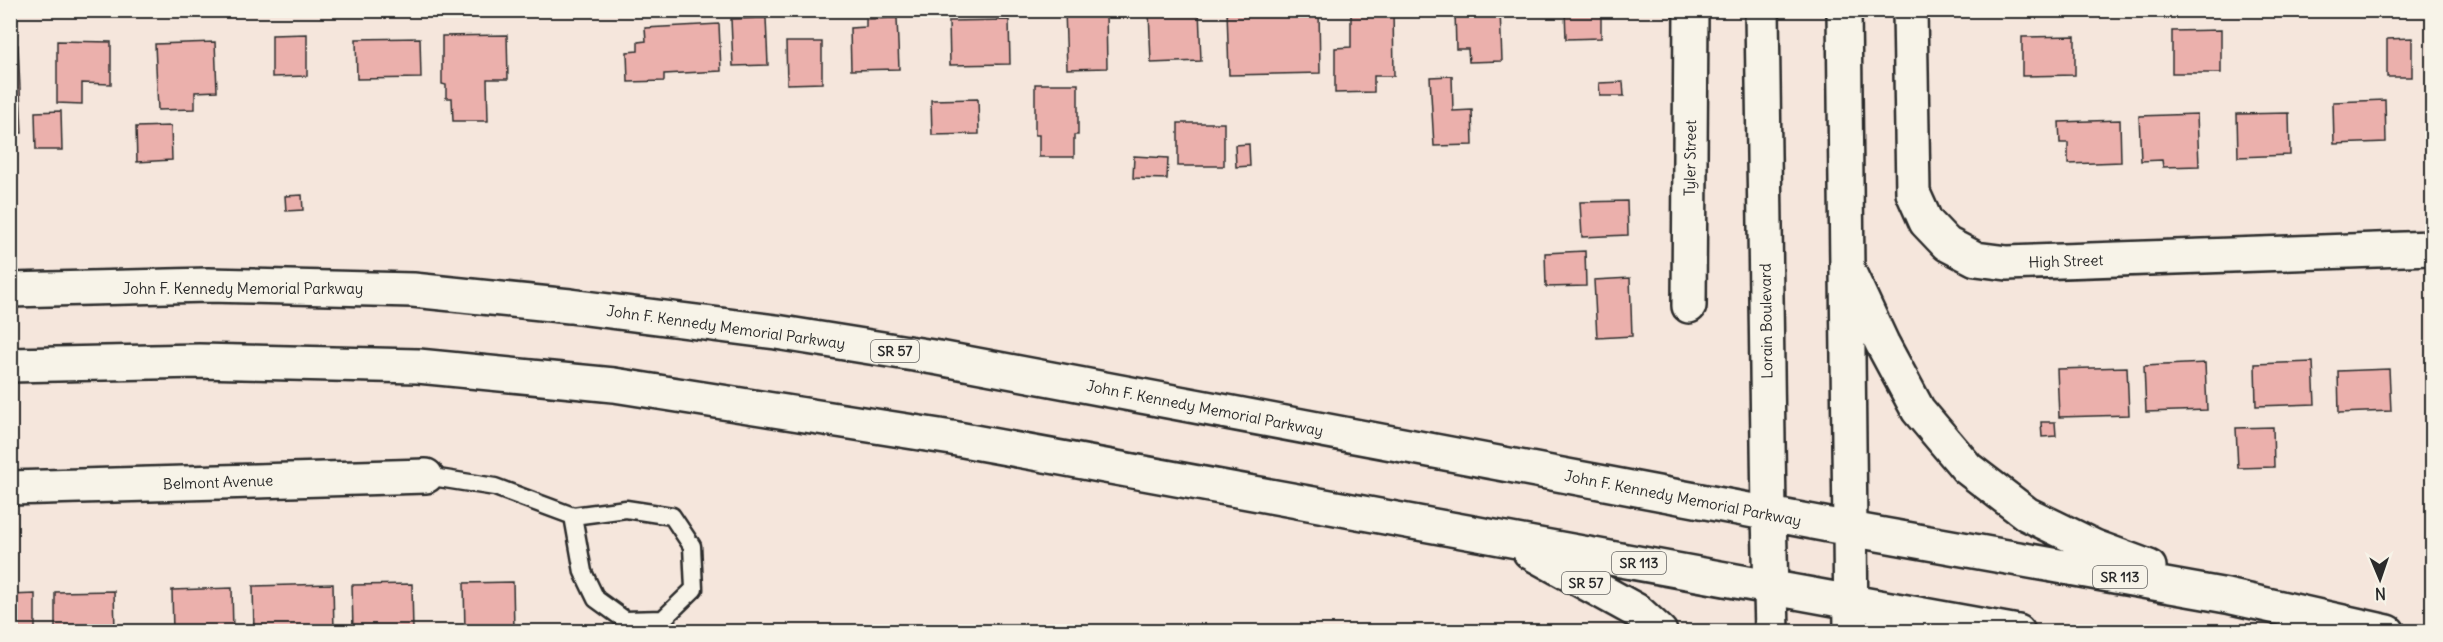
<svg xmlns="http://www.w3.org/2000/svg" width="2443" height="642" font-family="Delius,sans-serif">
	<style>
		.building { fill: #ebb0ac; stroke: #2b2b2b; stroke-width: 1.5 }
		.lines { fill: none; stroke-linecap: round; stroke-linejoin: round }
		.service-casing { stroke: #2b2b2b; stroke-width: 21 }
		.minor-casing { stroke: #2b2b2b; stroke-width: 38 }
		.secondary-casing { stroke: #2b2b2b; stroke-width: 38 }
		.primary-casing { stroke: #2b2b2b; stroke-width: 38 }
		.trunk-casing { stroke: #2b2b2b; stroke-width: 38 }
		.service { stroke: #f7f3e8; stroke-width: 16 }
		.minor { stroke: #f7f3e8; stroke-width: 33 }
		.secondary { stroke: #f7f3e8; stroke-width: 33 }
		.primary { stroke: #f7f3e8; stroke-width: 33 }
		.trunk { stroke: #f7f3e8; stroke-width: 33 }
		.labels { text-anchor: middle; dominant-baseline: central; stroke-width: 6; stroke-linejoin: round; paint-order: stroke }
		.shield { fill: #f7f3e8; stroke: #686764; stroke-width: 1.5 }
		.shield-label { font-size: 14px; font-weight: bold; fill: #2b2b2b }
		.street-label { font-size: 15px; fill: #2b2b2b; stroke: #f7f3e8 }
	</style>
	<rect width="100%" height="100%" fill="#f5e6dc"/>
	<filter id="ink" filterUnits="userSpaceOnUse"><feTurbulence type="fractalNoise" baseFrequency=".0167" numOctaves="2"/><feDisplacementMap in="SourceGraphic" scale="12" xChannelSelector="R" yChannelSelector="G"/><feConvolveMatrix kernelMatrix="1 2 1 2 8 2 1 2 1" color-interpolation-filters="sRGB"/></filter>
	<g filter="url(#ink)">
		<path class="building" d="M1065 10H1106L1107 68 1067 69Z
			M1149 10H1199L1201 61 1151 63Z
			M1227 10H1319L1320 73 1229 75Z
			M1351 10H1393L1394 76H1374V92L1335 93V48L1351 47Z
			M1455 10H1500L1502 61 1469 62 1468 49H1456Z
			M1565 10H1601V38L1566 39Z
			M766 18 768 65 733 66 731 19Z
			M897 18 899 69 851 70 850 28 866 27V19Z
			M1009 20 1010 64 950 65 949 21Z
			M719 24 721 71 664 74V81L628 82 627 52 638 51V42L646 41 645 28Z
			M2221 30V73H2172V31Z
			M307 34V76L272 77V35Z
			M507 35 508 79H487L488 121H453L452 98H446V85L442 84V36Z
			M2075 36V75L2022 76V37Z
			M420 38 421 78 357 79 356 39Z
			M2412 38V77H2387V39Z
			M57 41 111 42V84L82 83V104L57 103Z
			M215 42 217 91 195 92V109L158 110 155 44Z
			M786 42H822V83L787 84Z
			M10 45H18L22 133H10Z
			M1452 76 1453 111 1472 110 1473 145 1434 146 1430 77Z
			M1623 82 1624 96H1600L1599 83Z
			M1035 84H1078V135H1074V157H1039V135H1035Z
			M978 99 979 134 932 135 931 100Z
			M2385 100 2386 142 2334 144 2333 102Z
			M2429 101H2432V143H2430Z
			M61 111 62 150H36L35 112Z
			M2289 113 2290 155 2238 157 2237 114Z
			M2197 114 2199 166 2163 167 2162 160 2141 161 2139 116Z
			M2120 120 2121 162 2068 164V143H2060L2059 122Z
			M1178 123H1224V166H1178Z
			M171 126 172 160 137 162 136 127Z
			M1249 144 1250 166 1236 167 1235 145Z
			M1134 156 1168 158 1167 179 1133 178Z
			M302 195 303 210 286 211 285 196Z
			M1627 201 1628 235 1582 237 1580 202Z
			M1585 251 1586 286 1546 287 1545 253Z
			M1630 278 1632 336 1597 338 1594 280Z
			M2313 362 2315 404 2256 406 2255 364Z
			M2205 363 2207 410 2146 412 2144 366Z
			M2127 367 2129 415 2059 417 2057 369Z
			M2389 369 2391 411 2339 413 2338 371Z
			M2041 422H2055L2056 436 2042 437Z
			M2273 427 2274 467 2238 468 2236 428Z
			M513 582 514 632H465L464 583Z
			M333 584 334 632H254L253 586Z
			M412 584 413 632H353L352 585Z
			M232 588 233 632H173L172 590Z
			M114 591 115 632H55V592Z
			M35 594V632H10V595Z"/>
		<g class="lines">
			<defs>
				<path id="service" d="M426 476 495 487 573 516 626 509 672 516 692 546 694 589 663 619 625 620 596 599 583 572 573 516"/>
				<path id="minor" d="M1910 10 1913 193 1926 222 1947 244 1976 259 2007 263 2432 248
					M1689 306 1691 10
					M10 488 426 476"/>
				<path id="secondary" d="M1762 10 1769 514
					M1844 10 1850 529"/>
				<path id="primary" d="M1847 268 1882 343 1918 410 1967 468 2027 514 2095 547 2149 567
					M1850 529 2227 596 2388 632
					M1851 602 2018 632"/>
				<path id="trunk" d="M10 290 208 285 413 290 570 306 776 332 939 358 1850 529 1851 632
					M10 365 199 361 418 366 614 385 952 438 1851 602
					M1769 514 1772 632
					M1530 552 1637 611 1660 632"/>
			</defs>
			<use href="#service" class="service-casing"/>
			<use href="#minor" class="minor-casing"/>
			<use href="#secondary" class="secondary-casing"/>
			<use href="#primary" class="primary-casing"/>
			<use href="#trunk" class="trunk-casing"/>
			<use href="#service" class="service"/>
			<use href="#minor" class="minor"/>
			<use href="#secondary" class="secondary"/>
			<use href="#primary" class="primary"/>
			<use href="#trunk" class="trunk"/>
		</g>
	</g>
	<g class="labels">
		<g class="shield">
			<rect x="871" y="340" width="48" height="22" rx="4.5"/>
			<rect x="1612" y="552" width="54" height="22" rx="4.5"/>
			<rect x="2093" y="566" width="54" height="22" rx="4.5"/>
			<rect x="1562" y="572" width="48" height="22" rx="4.5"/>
		</g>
		<g class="shield-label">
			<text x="895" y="351">SR 57</text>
			<text x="1639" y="563">SR 113</text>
			<text x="2120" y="577">SR 113</text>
			<text x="1586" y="583">SR 57</text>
		</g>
		<g class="street-label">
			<text transform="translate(1690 158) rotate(-89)">Tyler Street</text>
			<text transform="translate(2066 261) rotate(-2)">High Street</text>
			<text x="243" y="288">John F. Kennedy Memorial Parkway</text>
			<text transform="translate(1766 321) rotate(-91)">Lorain Boulevard</text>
			<text transform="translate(726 327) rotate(8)">John F. Kennedy Memorial Parkway</text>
			<text transform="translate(1205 408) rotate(11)">John F. Kennedy Memorial Parkway</text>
			<text transform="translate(218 482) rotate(-2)">Belmont Avenue</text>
			<text transform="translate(1683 498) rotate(11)">John F. Kennedy Memorial Parkway</text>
		</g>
	</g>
	<rect width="2443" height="642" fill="none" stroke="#f7f3e8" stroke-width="36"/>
	<rect x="18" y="18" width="2407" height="606" fill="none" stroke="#2b2b2b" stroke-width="2" filter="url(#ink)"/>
	<g transform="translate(2380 579) rotate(178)" stroke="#f7f3e8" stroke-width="4.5" paint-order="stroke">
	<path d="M0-4.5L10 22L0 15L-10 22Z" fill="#2b2b2b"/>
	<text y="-9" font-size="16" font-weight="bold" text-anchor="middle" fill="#2b2b2b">N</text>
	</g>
</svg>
